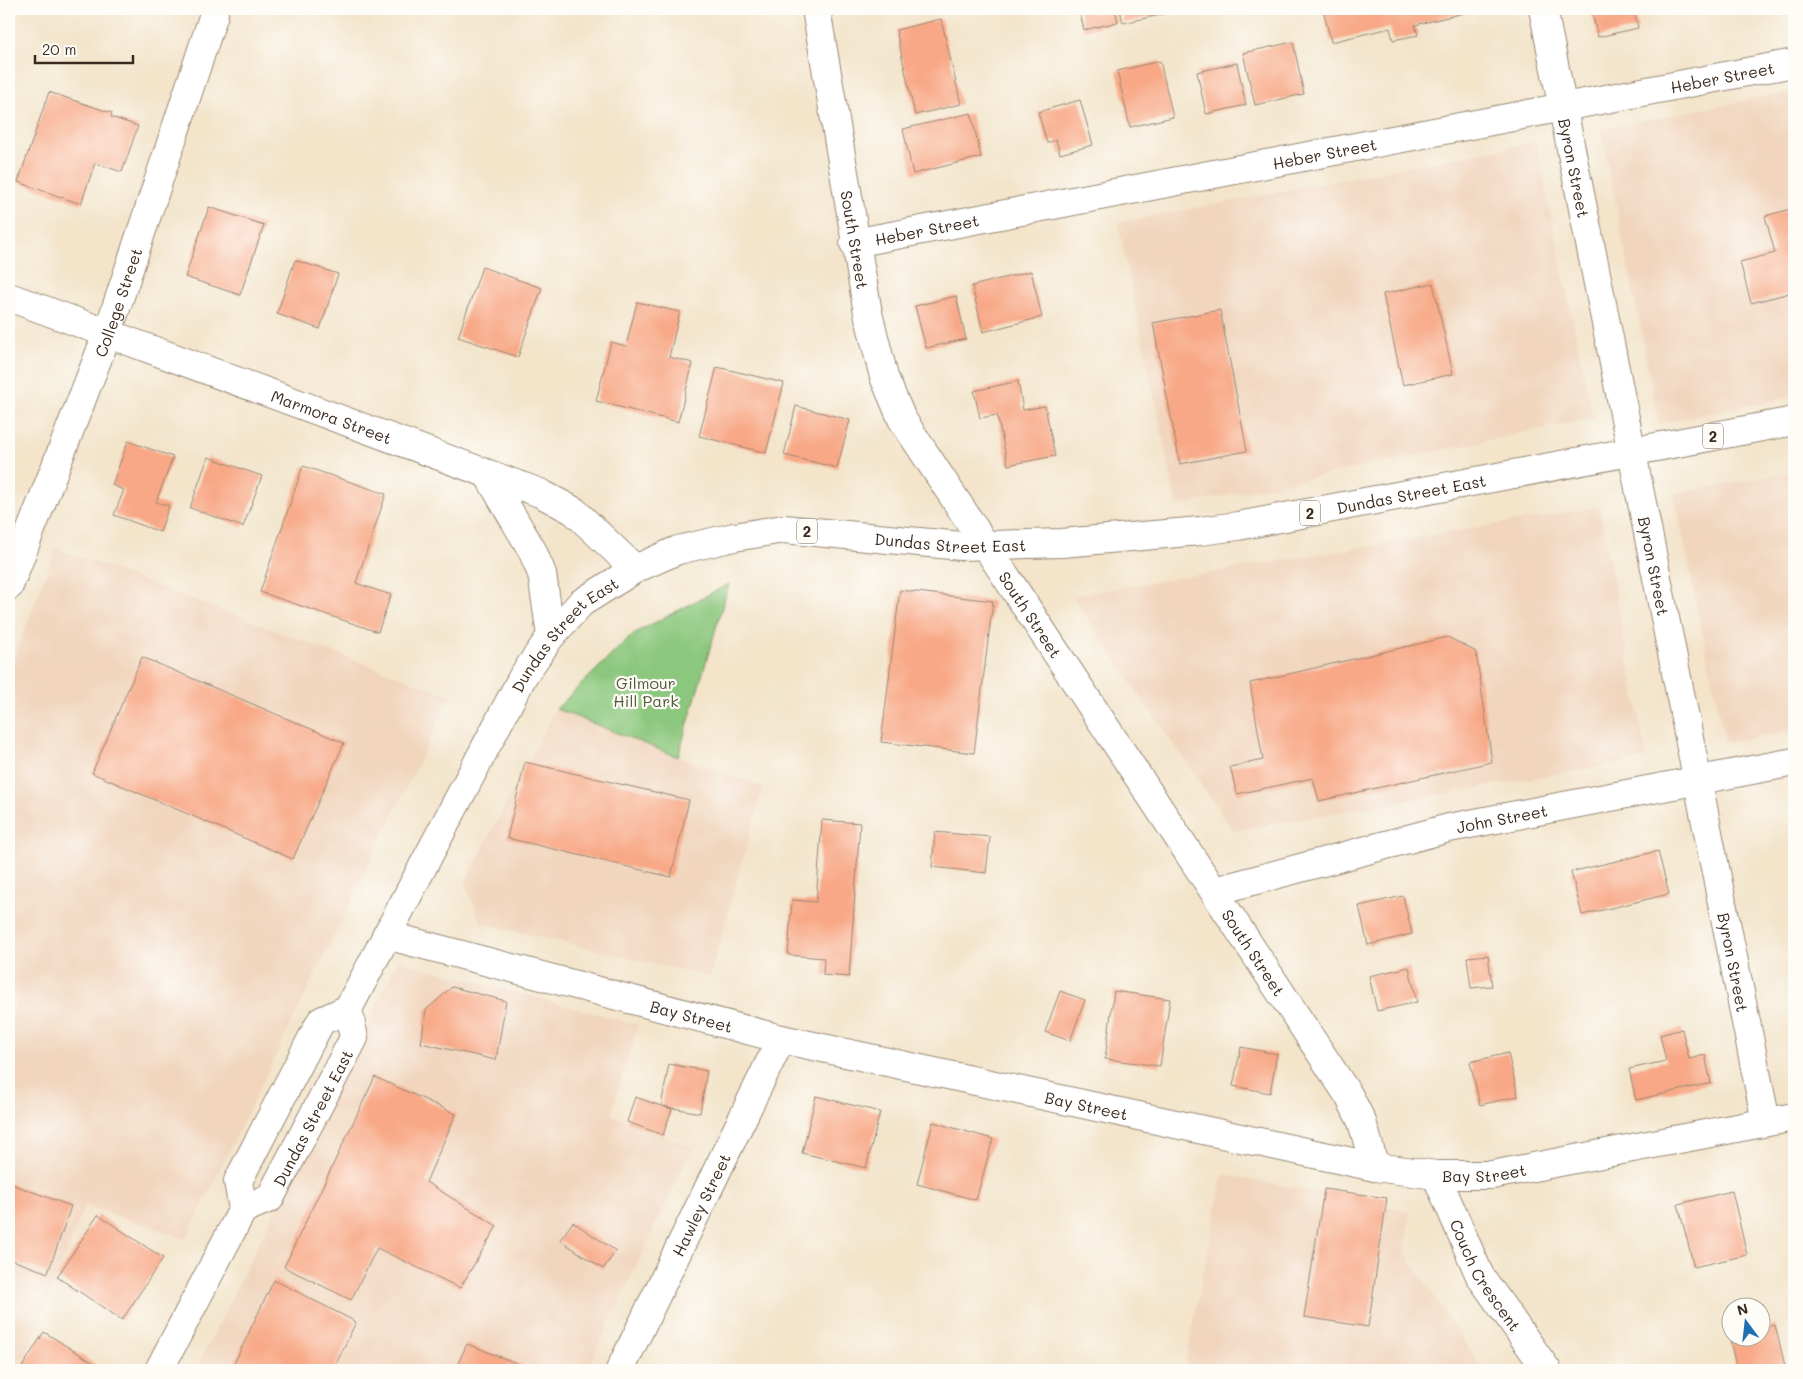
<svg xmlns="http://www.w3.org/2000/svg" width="1803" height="1379" font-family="Mali,sans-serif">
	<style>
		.built { fill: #f1d5bd }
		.green { fill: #8bc77d; stroke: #63784e }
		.building { fill: #f8a886 }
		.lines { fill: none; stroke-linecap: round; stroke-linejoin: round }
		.street-casing { stroke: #978774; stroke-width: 30 }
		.secondary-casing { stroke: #978774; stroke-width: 30 }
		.primary-casing { stroke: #978774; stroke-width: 30 }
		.street { stroke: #fff; stroke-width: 28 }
		.secondary { stroke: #fff; stroke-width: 28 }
		.primary { stroke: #fff; stroke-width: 28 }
		.labels { text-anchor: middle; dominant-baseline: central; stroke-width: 4.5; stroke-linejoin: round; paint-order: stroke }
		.shield { fill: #fdfcf7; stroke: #75695f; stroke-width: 1 }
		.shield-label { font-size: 15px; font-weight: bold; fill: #3b2a1e }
		.street-label { font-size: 16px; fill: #3b2a1e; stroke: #fdfcf7 }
		.park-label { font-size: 16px; fill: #53593a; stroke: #fdfcf7 }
	</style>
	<rect width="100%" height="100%" fill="#fdfcf7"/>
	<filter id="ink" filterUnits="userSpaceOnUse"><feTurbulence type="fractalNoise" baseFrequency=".02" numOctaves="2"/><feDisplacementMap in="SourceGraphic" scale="10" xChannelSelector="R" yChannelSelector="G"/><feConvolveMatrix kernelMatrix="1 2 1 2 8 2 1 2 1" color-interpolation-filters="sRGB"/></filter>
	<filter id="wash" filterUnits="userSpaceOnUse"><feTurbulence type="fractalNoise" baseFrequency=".0096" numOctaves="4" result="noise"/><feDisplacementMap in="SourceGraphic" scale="20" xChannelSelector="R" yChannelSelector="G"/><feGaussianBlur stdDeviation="1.12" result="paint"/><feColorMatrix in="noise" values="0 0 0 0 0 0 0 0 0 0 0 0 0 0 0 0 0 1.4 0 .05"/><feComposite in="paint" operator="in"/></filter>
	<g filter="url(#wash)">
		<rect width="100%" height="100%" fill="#f3e4ca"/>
		<path class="built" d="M1794 91V397L1659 423 1601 129Z
			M1536 142 1593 418 1177 506 1118 223Z
			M1794 472V730L1725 743 1674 494Z
			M1599 507 1647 758 1233 831 1072 596Z
			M56 548 451 696 186 1239 85 1205 20 1370H9V1021L17 997 9 993V670Z
			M556 709 678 757 763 787 710 977 481 923 465 882Z
			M398 961 638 1025 611 1115 693 1147 587 1370H196Z
			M1223 1174 1409 1211 1405 1253 1483 1370H1184Z"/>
		<path class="green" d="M729 584 678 757 556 709 633 634Z"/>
		<g id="blocks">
			<path class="building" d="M1079 9H1115L1118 22 1084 30Z
				M1120 9H1167L1168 13 1123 23Z
				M1323 9H1472V11L1415 25 1418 35 1393 40 1390 28 1331 42Z
				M1591 9H1634L1638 28 1598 37Z
				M941 19 961 104 915 115 896 30Z
				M1293 42 1304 94 1255 105 1243 53Z
				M1160 61 1173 117 1130 127 1117 71Z
				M1237 63 1246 105 1206 114 1197 72Z
				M49 92 112 113 111 117 138 126 122 172 95 163 81 204 18 182Z
				M1080 100 1093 145 1060 154 1056 140 1047 143 1038 112Z
				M971 113 981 157 913 174 903 129Z
				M209 207 264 225 240 295 185 277Z
				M1794 208V292L1751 303 1740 262 1775 253 1765 216Z
				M295 260 338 274 320 329 277 314Z
				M482 267 542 288 518 357 458 337Z
				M1031 271 1042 317 983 332 972 286Z
				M1433 283 1453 374 1403 385 1383 294Z
				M956 296 966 339 926 348 915 306Z
				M637 302 680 312 669 357 693 363 678 422 596 401 611 342 626 346Z
				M1220 310 1247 451 1180 464 1153 323Z
				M717 367 784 383 766 453 699 436Z
				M1018 381 1023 410 1045 406 1055 456 1008 465 997 415 980 418 974 391Z
				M796 406 850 420 837 468 784 455Z
				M128 441 173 457 156 502 169 506 160 532 114 515 124 490 112 485Z
				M208 457 262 476 243 527 190 508Z
				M303 466 386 494 356 583 391 595 378 632 260 592Z
				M900 590 993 601 974 753 881 742Z
				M1448 637 1476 652 1492 762 1319 801 1313 778 1237 794 1230 767 1263 760 1250 683Z
				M142 657 344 743 293 859 92 773Z
				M525 762 689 800 671 877 507 838Z
				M822 820 860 823 849 977 823 975 824 958 788 955 792 900 816 902Z
				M935 832 990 837 986 873 932 867Z
				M1658 851 1669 894 1582 915 1571 872Z
				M1403 896 1412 934 1368 945 1359 906Z
				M1488 955 1492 986 1471 988 1467 957Z
				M1409 967 1417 1002 1377 1011 1369 976Z
				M452 987 506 1001 496 1060 421 1043 426 1010Z
				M1060 991 1085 1000 1070 1041 1045 1032Z
				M1114 991 1170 999 1160 1066 1105 1059Z
				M1682 1029 1689 1059 1705 1055 1711 1083 1636 1100 1629 1069 1666 1061 1660 1035Z
				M1241 1047 1277 1054 1270 1093 1233 1086Z
				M1508 1053 1518 1096 1480 1105 1470 1062Z
				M669 1064 707 1071 700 1113 662 1106 672 1109 663 1135 627 1122 635 1097 661 1106Z
				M375 1077 456 1114 426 1182 497 1226 460 1288 377 1248 351 1300 284 1267Z
				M816 1096 880 1112 866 1168 802 1153Z
				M933 1122 993 1139 976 1200 917 1184Z
				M9 1183 71 1206 48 1273 9 1259Z
				M1324 1189 1387 1198 1368 1327 1304 1317Z
				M1732 1191 1747 1255 1694 1267 1678 1204Z
				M98 1215 163 1258 122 1320 57 1277Z
				M573 1222 616 1251 603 1269 560 1240Z
				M274 1280 356 1322 333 1370H231Z
				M1775 1325 1786 1370H1737L1729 1336H1760V1329Z
				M44 1332 105 1370H27L22 1367Z
				M467 1344 524 1366 522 1370H455Z"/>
		</g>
	</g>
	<g filter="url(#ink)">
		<use href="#blocks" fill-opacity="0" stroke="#978774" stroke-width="1"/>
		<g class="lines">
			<defs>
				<g id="street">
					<path id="s1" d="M816 9 868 313 884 377 902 419 1349 1096 1362 1122 1375 1167"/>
					<path id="s2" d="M854 243 1794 63"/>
					<path id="s3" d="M9 586 108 332 214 14"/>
					<path id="s4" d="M1215 891 1449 828 1794 762"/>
					<path id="s5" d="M1436 1175 1480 1276 1547 1370"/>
					<path id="s6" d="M620 1370 781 1039"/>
				</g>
				<g id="secondary">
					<path id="s7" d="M1543 9 1766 1122"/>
					<path id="s8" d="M9 297 540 493 574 511 635 569"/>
					<path id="s9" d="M386 935 781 1039 1375 1167 1436 1175H1492L1794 1117"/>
				</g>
				<g id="primary">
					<path d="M488 475 532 550 542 574 551 636"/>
					<path id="s10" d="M243 1209 270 1198 354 1038 348 1009 523 676 551 636 581 603 635 569 678 550 734 537 784 529 961 546 1062 543 1200 531 1238 526 1794 421"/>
					<path d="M159 1370 243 1209 238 1181 321 1021 348 1009"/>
				</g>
			</defs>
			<use href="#street" class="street-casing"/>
			<use href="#secondary" class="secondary-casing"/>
			<use href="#primary" class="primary-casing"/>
			<use href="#street" class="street"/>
			<use href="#secondary" class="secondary"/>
			<use href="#primary" class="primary"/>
		</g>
	</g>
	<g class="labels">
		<g class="shield">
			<rect x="1703" y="423.5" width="20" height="25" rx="4"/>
			<rect x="1300" y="500.5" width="20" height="25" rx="4"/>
			<rect x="797" y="518.5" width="20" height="25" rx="4"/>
		</g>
		<g class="shield-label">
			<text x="1713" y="436">2</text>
			<text x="1310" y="513">2</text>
			<text x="807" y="531">2</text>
		</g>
		<g class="street-label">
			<text stroke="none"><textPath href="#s2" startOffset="884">Heber Street</textPath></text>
			<text stroke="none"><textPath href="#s2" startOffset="479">Heber Street</textPath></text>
			<text stroke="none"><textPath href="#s7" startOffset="162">Byron Street</textPath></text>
			<text stroke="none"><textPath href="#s2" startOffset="74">Heber Street</textPath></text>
			<text stroke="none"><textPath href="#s1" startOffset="234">South Street</textPath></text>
			<text stroke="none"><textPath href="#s3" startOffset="304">College Street</textPath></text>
			<text stroke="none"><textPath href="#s8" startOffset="344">Marmora Street</textPath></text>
			<text stroke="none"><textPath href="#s10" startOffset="1560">Dundas Street East</textPath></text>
			<text stroke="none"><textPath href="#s10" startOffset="1095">Dundas Street East</textPath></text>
			<text stroke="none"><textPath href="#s7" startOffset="568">Byron Street</textPath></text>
			<text stroke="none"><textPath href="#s1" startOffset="654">South Street</textPath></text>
			<text stroke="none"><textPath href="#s10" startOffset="675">Dundas Street East</textPath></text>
			<text stroke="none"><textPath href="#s4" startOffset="296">John Street</textPath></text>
			<text stroke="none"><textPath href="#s1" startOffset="1059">South Street</textPath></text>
			<text stroke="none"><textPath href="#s7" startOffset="972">Byron Street</textPath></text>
			<text stroke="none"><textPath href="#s9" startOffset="316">Bay Street</textPath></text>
			<text stroke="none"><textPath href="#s9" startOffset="721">Bay Street</textPath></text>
			<text stroke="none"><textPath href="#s10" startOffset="120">Dundas Street East</textPath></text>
			<text stroke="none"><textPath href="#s9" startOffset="1126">Bay Street</textPath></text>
			<text stroke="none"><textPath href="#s6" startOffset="184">Hawley Street</textPath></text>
			<text stroke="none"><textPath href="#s5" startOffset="112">Couch Crescent</textPath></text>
		</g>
		<g class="park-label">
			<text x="646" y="682">Gilmour<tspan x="646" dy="18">Hill Park</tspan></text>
		</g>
	</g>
	<rect width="1803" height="1379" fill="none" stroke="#fdfcf7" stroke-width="30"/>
	<g transform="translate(1746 1322) rotate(345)"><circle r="24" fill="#fdfcf7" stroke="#afa8a0"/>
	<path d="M0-4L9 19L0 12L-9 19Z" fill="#1f6fb2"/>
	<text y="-8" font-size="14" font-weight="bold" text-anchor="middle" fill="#3b2a1e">N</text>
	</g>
	<path d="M35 55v8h98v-8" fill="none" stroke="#3b2a1e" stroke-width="2.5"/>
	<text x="42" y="55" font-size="15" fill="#3b2a1e" stroke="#fdfcf7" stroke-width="4" paint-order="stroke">20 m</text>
</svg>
